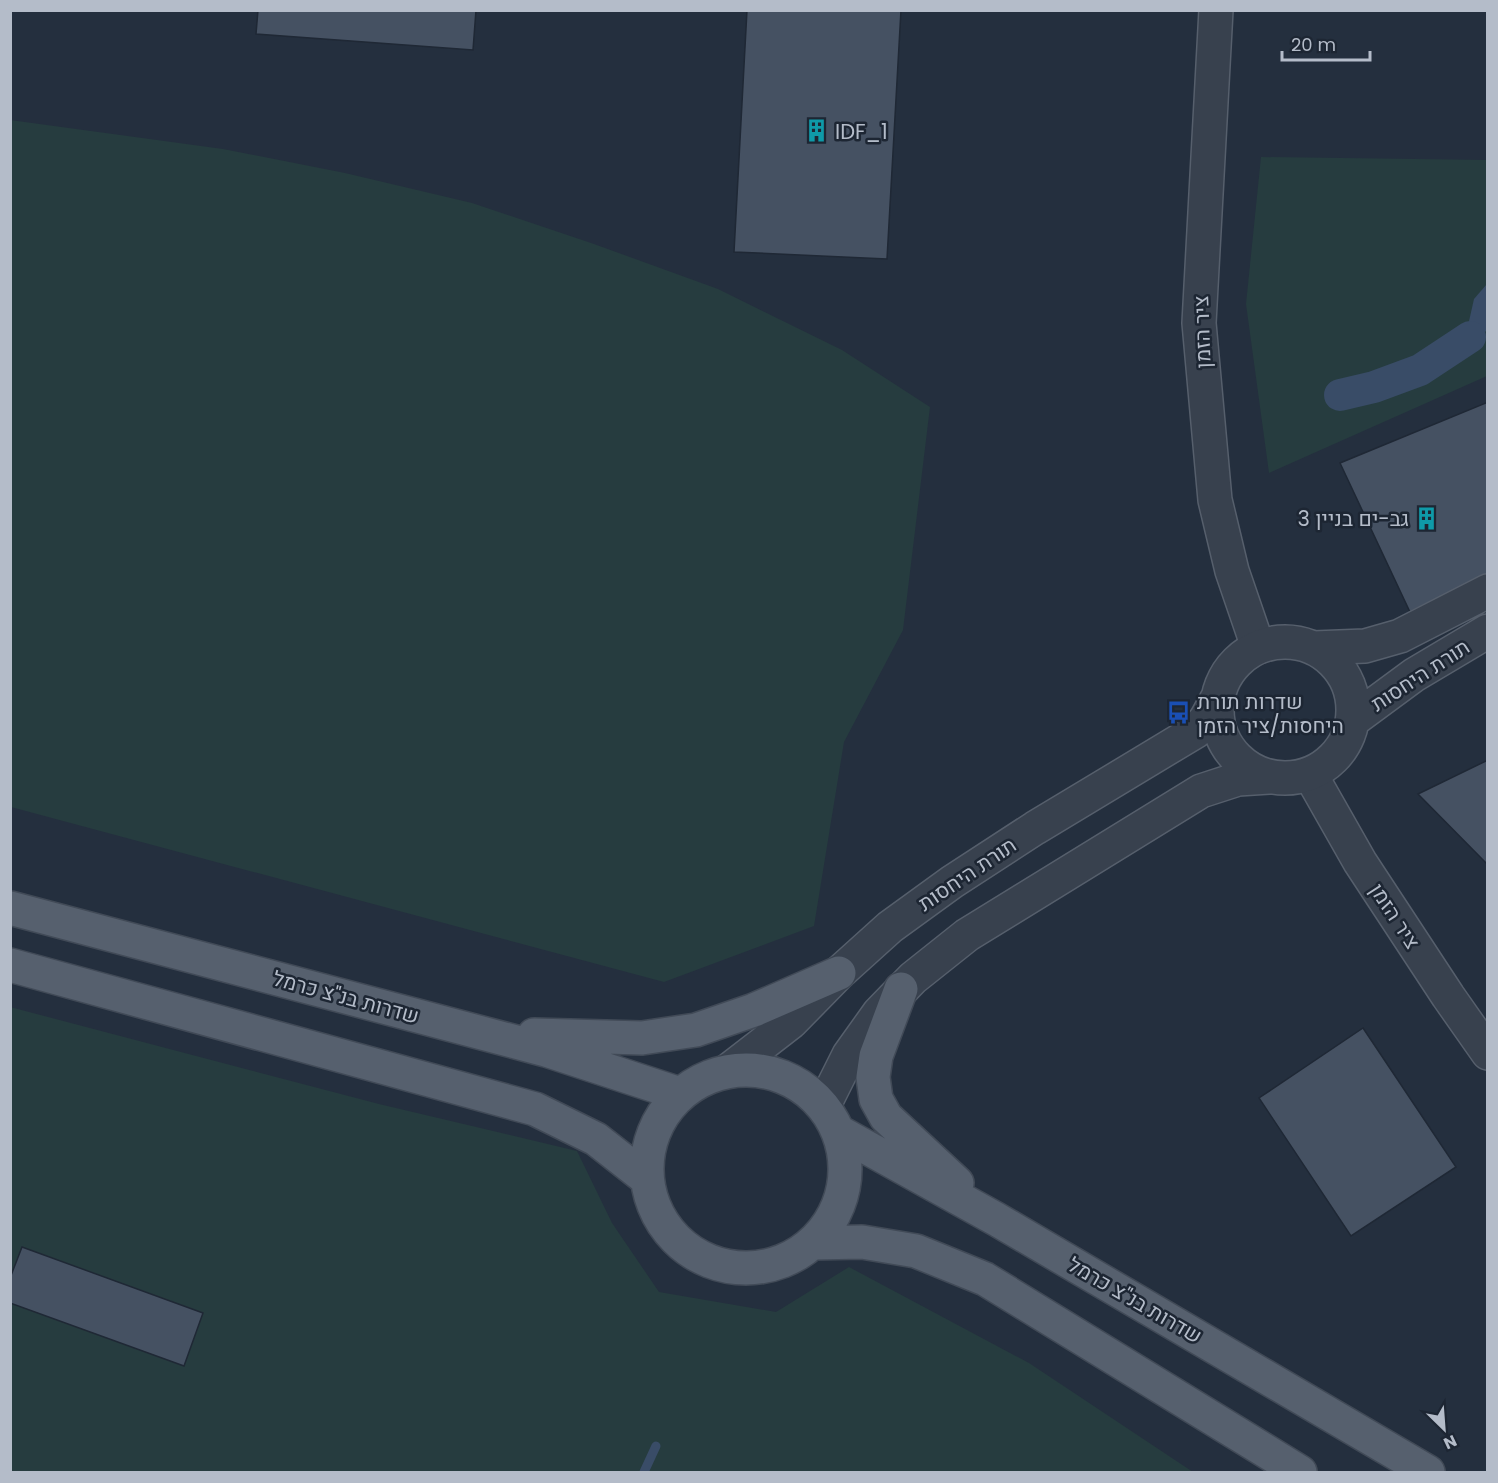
<svg xmlns="http://www.w3.org/2000/svg" width="1498" height="1483" font-family="Poppins,Heebo,sans-serif">
	<style>
		.green { fill: #263c3f }
		.water { fill: #394c67 }
		.lines { fill: none; stroke-linecap: round; stroke-linejoin: round }
		.stream { stroke: #394c67; stroke-width: 9 }
		.canal { stroke: #394c67; stroke-width: 32 }
		.building { fill: #455162; stroke: #1f2835; stroke-width: 1.5 }
		.minor-casing { stroke: #565f6c; stroke-width: 36 }
		.tertiary-casing { stroke: #565f6c; stroke-width: 36 }
		.primary-casing { stroke: #414a57; stroke-width: 36 }
		.minor { stroke: #38414e; stroke-width: 33 }
		.tertiary { stroke: #38414e; stroke-width: 33 }
		.primary { stroke: #56606e; stroke-width: 33 }
		.labels { text-anchor: middle; dominant-baseline: central; stroke-width: 5; stroke-linejoin: round; paint-order: stroke }
		.poi-label { font-size: 21px; fill: #b4bcc9; stroke: #1d2633; text-anchor: start }
		.street-label { font-size: 21px; fill: #b4bcc9; stroke: #1d2633 }
	</style>
	<rect width="100%" height="100%" fill="#242f3e"/>
	<path class="green" d="M10 120 223 149 345 173 472 203 594 244 718 289 842 350 930 407 903 630 844 742 814 926 664 982 11 807Z
		M1261 157 1488 160 1487 376 1269 473 1246 304Z
		M10 1007 379 1104 577 1151 612 1223 659 1292 776 1312 849 1267 1029 1363 1193 1472H11Z"/>
	<path class="water" d="M1487 284V331L1465 339 1474 299Z"/>
	<g class="lines">
		<path class="stream" d="M644 1472 656 1446"/>
		<path class="canal" d="M1340 395 1374 387 1420 370 1470 337"/>
	</g>
	<path class="building" d="M258 10H476L473 50 256 34Z
		M747 10H901L887 259 734 252Z
		M1488 402V574L1410 612 1340 463Z
		M1488 760V865L1418 794Z
		M1363 1028 1456 1167 1351 1236 1259 1098Z
		M22 1247 203 1313 184 1366 10 1303V1278Z"/>
	<g class="lines">
		<defs>
			<path id="minor" d="M1216 10 1199 323 1215 500 1232 571 1258 647
				M1310 774 1360 862 1448 996 1488 1053"/>
			<path id="tertiary" d="M1217 710a68 68 0 1 1 136 0a68 68 0 1 1-136 0Z
				M1314 648 1365 646 1400 636 1488 591
				M1353 720 1414 675 1488 631
				M729 1070 791 1022 839 973 890 927 952 882 1035 828 1196 731 1206 719 1217 699
				M824 1105 849 1055 879 1013 913 978 967 935 1201 791 1238 779 1269 777"/>
			<path id="primary" d="M10 908 546 1050 680 1094
				M10 965 535 1109 596 1139 647 1179
				M901 989 876 1056 873 1077 876 1099 886 1117 957 1183
				M534 1035 642 1038 696 1030 754 1010 839 973
				M647 1169a99 99 0 1 1 198 0a99 99 0 1 1-198 0Z
				M839 1132 996 1219 1428 1472
				M813 1243 862 1242 916 1251 985 1279 1300 1472"/>
		</defs>
		<use href="#minor" class="minor-casing"/>
		<use href="#tertiary" class="tertiary-casing"/>
		<use href="#primary" class="primary-casing"/>
		<use href="#minor" class="minor"/>
		<use href="#tertiary" class="tertiary"/>
		<use href="#primary" class="primary"/>
	</g>
	<defs>
		<symbol id="building-bare" viewBox="-9 -9 18 18"><path d="M-4-6H4V6H1V3H-1V6H-4ZM-2.5-4.3h1.7v1.8h-1.7ZM.8-4.3h1.7v1.8H.8ZM-2.5-1h1.7V.8h-1.7ZM.8-1h1.7V.8H.8Z" fill="#0f9aa8" stroke="#1d2633" stroke-width="2.5" paint-order="stroke"/></symbol>
		<symbol id="bus-bare" viewBox="-9 -9 18 18"><path d="M-5-6H5V4H4V6H2V4H-2V6H-4V4H-5ZM-3.5-4V0h7V-4ZM-3.5 1.2v1.5H-2V1.2ZM2 1.2v1.5H3.5V1.2Z" fill="#1a4fb4" stroke="#1d2633" stroke-width="2.5" paint-order="stroke"/></symbol>
	</defs>
	<g fill-rule="evenodd">
		<use href="#building-bare" x="800" y="114" width="33" height="33"/>
		<use href="#building-bare" x="1410" y="502" width="33" height="33"/>
		<use href="#bus-bare" x="1162" y="696" width="33" height="33"/>
	</g>
	<g class="labels">
		<g class="poi-label">
			<text x="835" y="131">IDF_1</text>
			<text x="1409" y="518" text-anchor="end">גב-ים בניין 3</text>
			<text x="1197" y="701">שדרות תורת<tspan x="1197" dy="24">היחסות/ציר הזמן</tspan></text>
		</g>
		<g class="street-label">
			<text transform="translate(1202 332) rotate(-92)">ציר הזמן</text>
			<text transform="translate(1420 675) rotate(-33)">תורת היחסות</text>
			<text transform="translate(967 874) rotate(-34)">תורת היחסות</text>
			<text transform="translate(1395 916) rotate(57)">ציר הזמן</text>
			<text transform="translate(346 997) rotate(15)">שדרות בנ"צ כרמל</text>
			<text transform="translate(1135 1300) rotate(30)">שדרות בנ"צ כרמל</text>
		</g>
	</g>
	<rect width="1498" height="1483" fill="none" stroke="#b4bcc9" stroke-width="24"/>
	<g transform="translate(1444 1429) rotate(155)" stroke="#1d2633" stroke-width="4.5" paint-order="stroke">
	<path d="M0-4.5L10 22L0 15L-10 22Z" fill="#b4bcc9"/>
	<text y="-9" font-size="16" font-weight="bold" text-anchor="middle" fill="#b4bcc9">N</text>
	</g>
	<path d="M1282 51v9h88v-9" fill="none" stroke="#b4bcc9" stroke-width="3"/>
	<text x="1291" y="51" font-size="18" fill="#b4bcc9" stroke="#1d2633" stroke-width="4.5" paint-order="stroke">20 m</text>
</svg>
